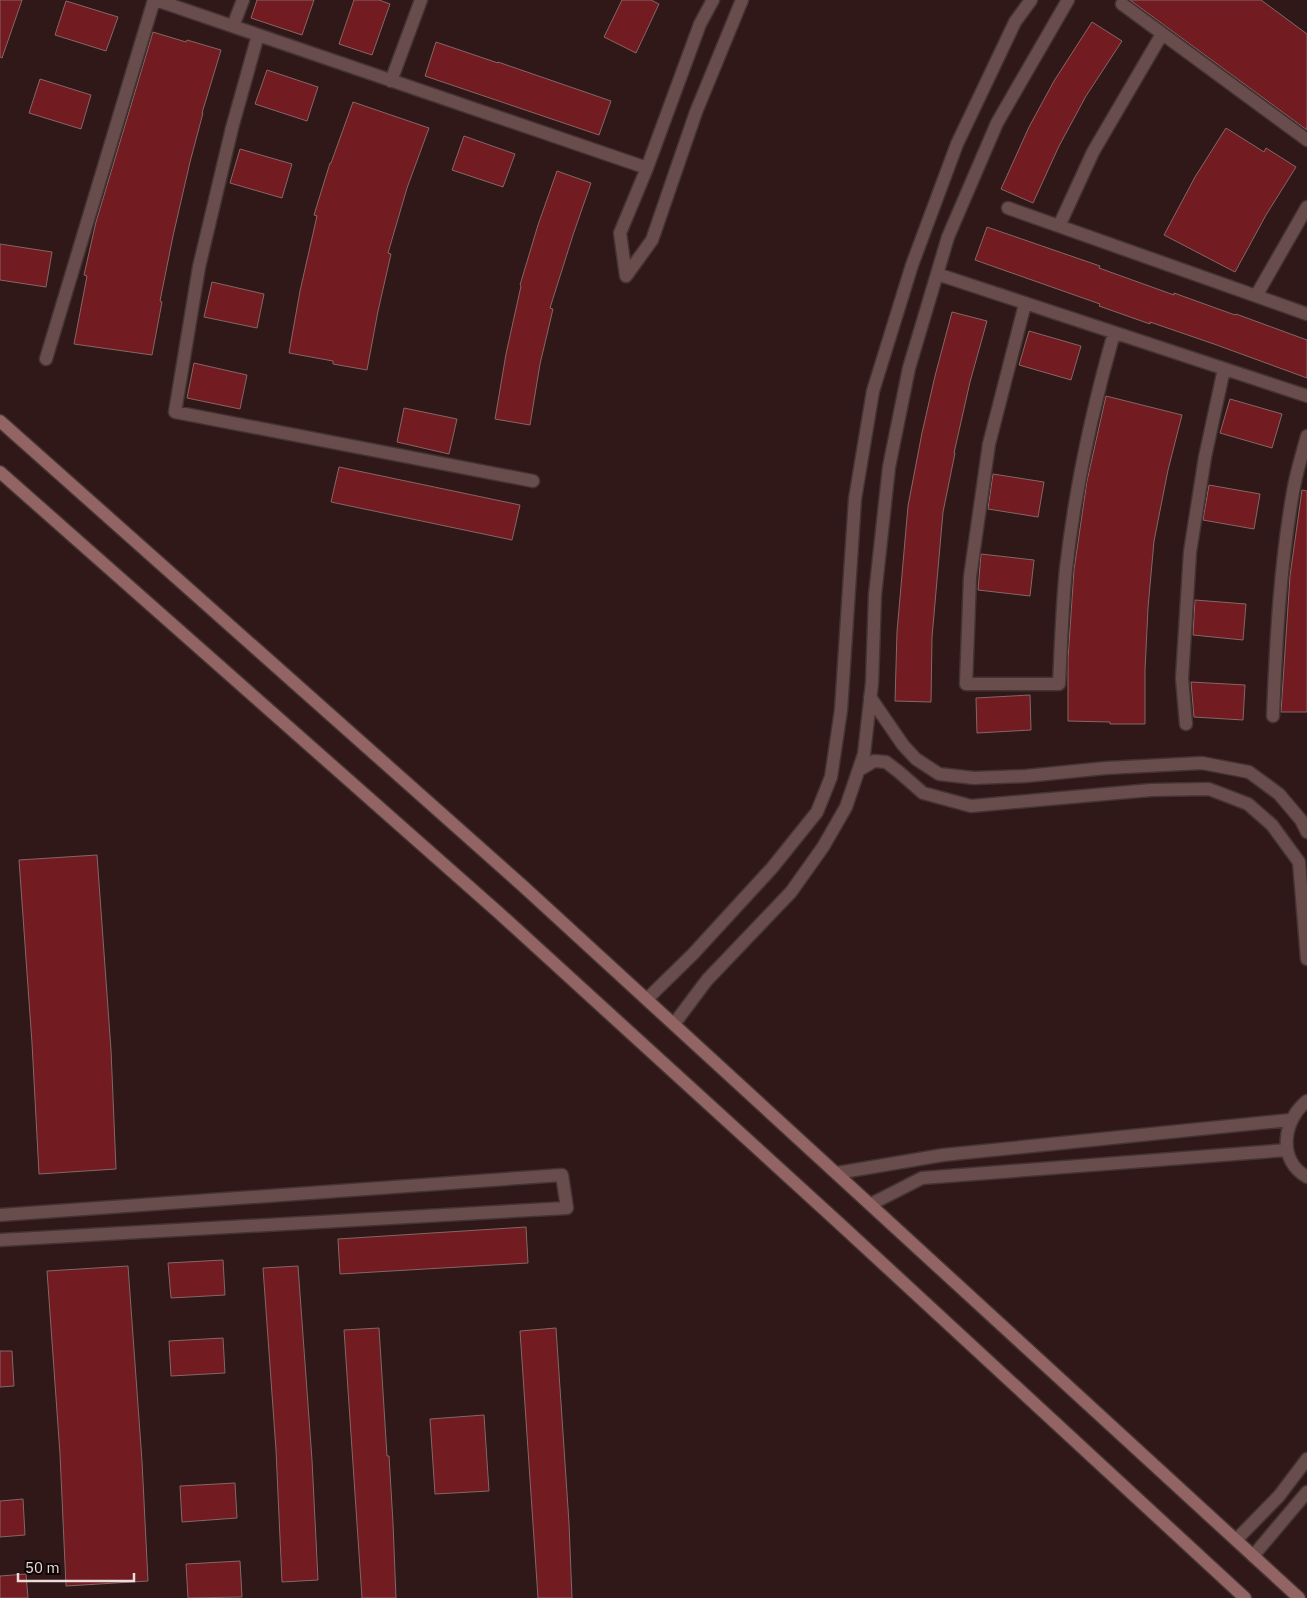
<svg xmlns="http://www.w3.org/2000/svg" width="1307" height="1598" font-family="'IBM Plex Sans',sans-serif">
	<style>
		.building { fill: #721b21; stroke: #846766 }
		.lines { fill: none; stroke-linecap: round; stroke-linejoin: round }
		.minor-casing { stroke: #433; stroke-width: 15 }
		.secondary-casing { stroke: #433; stroke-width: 15 }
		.minor { stroke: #684d4c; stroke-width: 12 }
		.secondary { stroke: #926463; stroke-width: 12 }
	</style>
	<rect width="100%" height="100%" fill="#2f1817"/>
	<path class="building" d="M0 0H22L2 58 0 57Z
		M257 0H314L302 35 251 18Z
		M354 0H379L390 4 372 55 339 44Z
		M622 0H651L659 4 636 53 604 37Z
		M1130 0H1261L1307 34V130Z
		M66 1 118 17 106 51 55 35Z
		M1092 22 1122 41 1086 96 1059 146 1033 203 1001 189 1029 127 1054 81Z
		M153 32 186 42 187 40 221 50 202 113H203L190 162 173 236 160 301 162 302 152 355 74 344 87 276 84 275 96 222Z
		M436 42 498 63V62L611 101 599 135 425 76Z
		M267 70 318 87 307 121 255 104Z
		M40 79 91 95 81 129 29 113Z
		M353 102 429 128 407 188 388 253 391 254 378 311 367 370 333 364V361L289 353 300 291 317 216 314 215 330 163H331Z
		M1226 128 1264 152 1266 148 1296 167 1266 215 1235 272 1164 235 1195 177Z
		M464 136 515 154 503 187 452 170Z
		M240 149 292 164 282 198 230 183Z
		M557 171 591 183 573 235 550 308 553 309 540 364 530 425 495 419 506 354 521 286 520 285 538 225Z
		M987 227 1100 266 1099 268 1174 295V293L1235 315 1236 314 1307 340V378L1214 344 1150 322V324L1099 306 1100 304 975 260Z
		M0 244 52 252 46 287 0 280Z
		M212 282 264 294 257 328 204 317Z
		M952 312 987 321 970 382 954 453H955L943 512 932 637 931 702 895 701 897 632 908 506 922 433 935 376Z
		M1029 331 1081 346 1071 380 1019 365Z
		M194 363 247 375 240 409 187 398Z
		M1106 396 1182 415 1168 470 1154 541 1148 608 1145 670V724H1110V722L1068 721V659L1074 570 1087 481Z
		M1230 399 1282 414 1272 448 1220 433Z
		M404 408 457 419 449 454 397 442Z
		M339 467 520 505 512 540 331 502Z
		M993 474 1044 482 1038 517 988 509Z
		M1209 485 1260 494 1254 529 1203 520Z
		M1302 490 1307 491V712H1281L1290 576Z
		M981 554 1034 560 1030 596 978 590Z
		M1195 600 1246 604 1243 640 1193 635Z
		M1191 682 1245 685 1243 720 1194 717Z
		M1030 695 1031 730 977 733 976 698Z
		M97 855 111 1050 116 1169 39 1174 32 1043 19 860Z
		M526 1227 528 1263 340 1274 338 1239Z
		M223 1260 225 1295 171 1298 168 1263Z
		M128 1266 142 1461 148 1581 66 1586 60 1454 47 1271Z
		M298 1266 312 1460 318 1580 282 1582 276 1450 263 1268Z
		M379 1328 387 1456H389L393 1523 396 1598H362L344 1330Z
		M556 1328 569 1523 572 1598H538L520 1331Z
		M223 1338 225 1373 171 1376 169 1341Z
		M0 1351H12L14 1386 0 1387Z
		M484 1415 489 1491 435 1494 430 1419Z
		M235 1483 237 1518 182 1522 180 1486Z
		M23 1499 25 1535 0 1537V1501Z
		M240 1561 242 1597 188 1598 186 1564Z
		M26 1574 28 1598H0V1576Z"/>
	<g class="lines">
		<defs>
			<path id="minor" d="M156 0 647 168
				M713 0 700 24 647 168 620 233 626 276 652 240 696 112 742 0
				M1122 4 1307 140
				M233 26 243 0
				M258 35 232 128 199 267 175 412 533 481
				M391 81 421 0
				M1008 208 1307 314
				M1059 226 1093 152 1162 34
				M937 274 1307 396
				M1256 296 1307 207
				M1025 304 989 444 970 577 966 684H1059C1061 646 1062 607 1066 569 1075 489 1092 410 1114 333
				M46 359 154 0
				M870 697 903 745 916 759 939 774 974 778 1026 776 1106 768 1202 763 1249 772 1279 794 1301 820 1307 832
				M1273 716C1276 641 1280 566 1293 492 1296 473 1302 455 1307 436
				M1186 724 1182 678 1190 552 1205 457 1224 369
				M859 770 874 761 886 762 899 772 923 793 971 806 1151 790 1209 789 1248 804 1272 825 1299 862 1307 959
				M647 999 693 954 772 868 817 812 831 777 841 710 855 499 873 391 912 265 957 144 1015 22 1031 0
				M674 1024 707 980 791 892 823 847 846 807 864 754 872 683 875 595 889 467 909 368 948 237 997 123 1068 0
				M1307 1101C1283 1120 1277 1160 1307 1177
				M837 1173 943 1155 1290 1120
				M871 1204 922 1178 1287 1150
				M0 1215 562 1175 567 1208 0 1240
				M1236 1540 1279 1496 1307 1459
				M1253 1556 1307 1492"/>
			<path id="secondary" d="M0 421 524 887 1299 1598
				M0 472 499 913 840 1224 1245 1598"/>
		</defs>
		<use href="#minor" class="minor-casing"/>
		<use href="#secondary" class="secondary-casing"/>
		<use href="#minor" class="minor"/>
		<use href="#secondary" class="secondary"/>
	</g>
	<path d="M18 1573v8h116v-8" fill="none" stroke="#ebdbda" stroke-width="2.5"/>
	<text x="25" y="1573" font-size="15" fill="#ebdbda" stroke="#100606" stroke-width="4" paint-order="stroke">50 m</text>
</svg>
